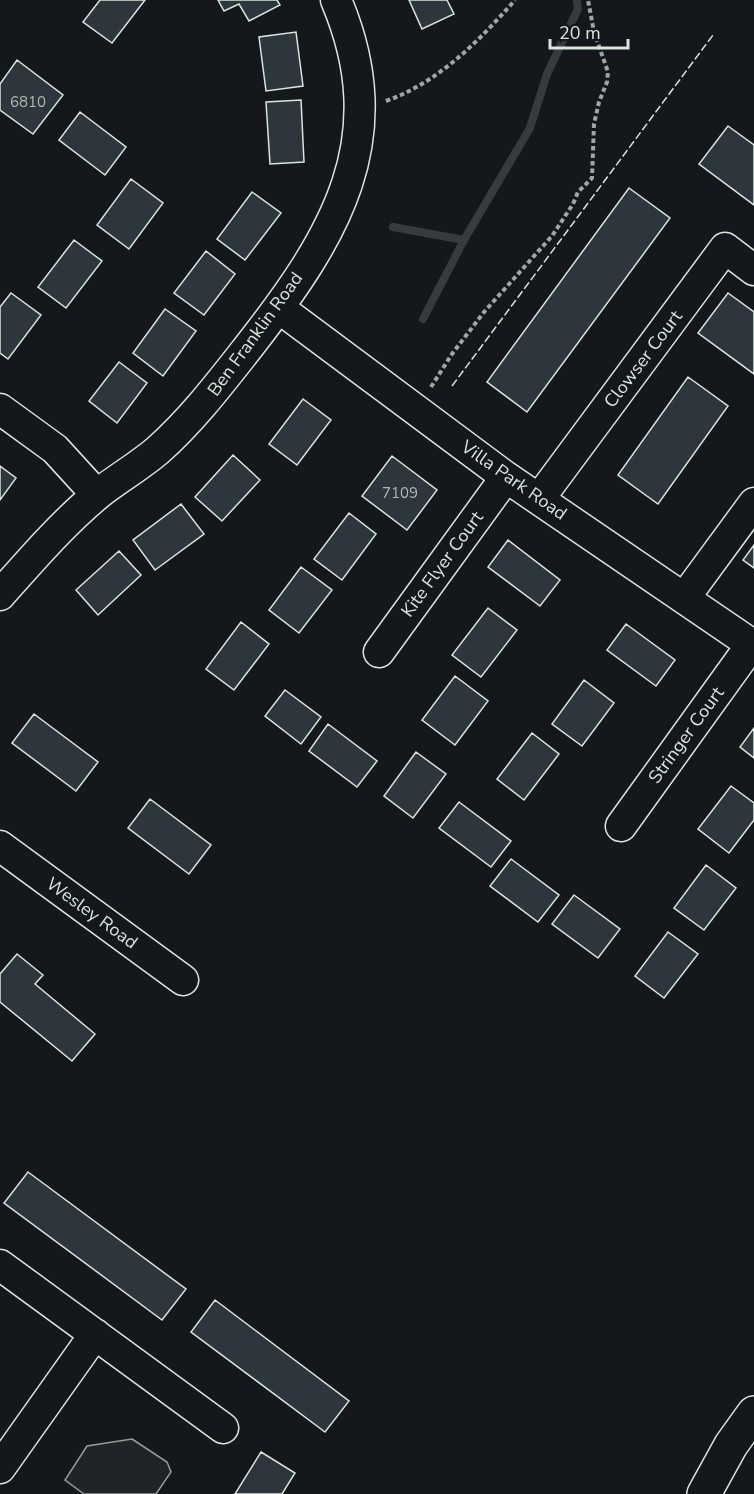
<svg xmlns="http://www.w3.org/2000/svg" width="754" height="1494" font-family="'Nunito Sans',sans-serif">
	<style>
		.green { fill: #202428; stroke: #939e99; stroke-width: 1.5 }
		.lines { fill: none; stroke-linecap: round; stroke-linejoin: round }
		.stream { stroke: #363b3e; stroke-width: 8 }
		.building { fill: #2c363c; stroke: #d8e6dc; stroke-width: 1.5 }
		.minor-casing { stroke: #d8e6dc; stroke-width: 33 }
		.major-casing { stroke: #d8e6dc; stroke-width: 36 }
		.path { stroke: #9da8a2; stroke-width: 4; stroke-dasharray: 4.5 3; stroke-linecap: butt }
		.minor { stroke: #14181c; stroke-width: 30 }
		.major { stroke: #14181c; stroke-width: 33 }
		.fence { stroke: #d8e6dc; stroke-width: 1.5; stroke-dasharray: 8 3; stroke-linecap: butt }
		.labels { text-anchor: middle; dominant-baseline: central; stroke-width: 4.5; stroke-linejoin: round; paint-order: stroke }
		.number-label { font-size: 15px; fill: #adbab4 }
		.street-label { font-size: 18px; fill: #d8e6dc; stroke: #14181c }
	</style>
	<rect width="100%" height="100%" fill="#14181c"/>
	<path class="green" d="M132 1439 167 1462 171 1472 156 1494H84L65 1480 87 1446Z"/>
	<g class="lines">
		<path class="stream" d="M393 227 464 240
			M423 319 464 240 530 128 547 74 578 9 577 0"/>
	</g>
	<path class="building" d="M100 0H145L112 43 83 22Z
		M218 0H277L280 5 249 21 239 4 224 11Z
		M409 0H447L454 14 422 29Z
		M296 32 303 86 266 91 259 37Z
		M17 60 63 95 33 134 0 110V84Z
		M301 100 304 162 270 164 266 102Z
		M80 112 126 147 105 175 59 140Z
		M728 126 754 145V205L699 164Z
		M131 179 163 203 129 249 97 225Z
		M629 188 670 218 527 412 487 382Z
		M252 192 281 213 245 260 217 239Z
		M74 240 102 261 66 308 38 287Z
		M206 251 235 274 204 315 174 293Z
		M11 293 41 315 8 359 0 353V307Z
		M728 293 754 312V374L698 333Z
		M165 309 196 331 163 376 133 353Z
		M119 362 147 383 117 423 89 401Z
		M688 377 728 406 658 504 618 475Z
		M303 399 331 420 297 465 269 444Z
		M233 455 260 480 222 521 195 497Z
		M392 456 437 490 407 530 362 496Z
		M0 466 16 478 0 500Z
		M181 504 204 534 155 570 133 540Z
		M349 513 376 534 342 580 314 559Z
		M508 540 560 580 540 606 488 567Z
		M754 545V568L743 560Z
		M119 551 141 575 98 615 76 590Z
		M301 567 332 590 299 633 269 610Z
		M488 608 517 630 481 677 452 655Z
		M241 622 269 644 234 690 206 669Z
		M626 624 675 660 656 686 607 650Z
		M455 676 488 701 455 745 422 720Z
		M584 680 614 703 582 746 552 724Z
		M285 690 321 717 301 744 265 716Z
		M34 714 98 762 76 791 12 743Z
		M328 724 377 761 357 787 309 751Z
		M754 728V758L740 747Z
		M532 733 559 754 524 800 497 779Z
		M416 752 446 774 413 818 384 796Z
		M731 786 754 803V820L729 853 698 829Z
		M150 799 211 845 189 874 128 828Z
		M459 802 511 841 491 867 439 828Z
		M511 859 559 895 538 922 490 886Z
		M706 865 736 888 704 930 674 908Z
		M574 895 620 929 598 958 552 924Z
		M668 932 698 954 664 998 635 976Z
		M17 954 43 975 35 984 95 1034 72 1061 0 1002V974Z
		M28 1172 186 1289 162 1320 4 1203Z
		M215 1300 349 1401 325 1432 191 1332Z
		M261 1452 295 1473 282 1494H235Z"/>
	<g class="lines">
		<defs>
			<path id="minor" d="M279 308 506 477 754 646
				M0 409 55 449 97 495
				M539 499 725 248 754 270
				M0 595C31 560 62 524 98 494 117 479 138 467 157 451 192 420 221 382 250 345 335 236 395 139 336 0
				M685 597 754 503
				M379 652 506 477
				M621 826 752 644
				M0 846 183 980
				M0 1265 223 1428
				M0 1468 95 1334"/>
			<path id="major" d="M704 1494 731 1445 754 1413"/>
		</defs>
		<use href="#minor" class="minor-casing"/>
		<use href="#major" class="major-casing"/>
		<path class="path" d="M386 101C439 82 479 41 515 0
			M431 387 452 354 484 312 552 236 573 204 578 192 592 178 594 124 599 102 607 82 608 72 594 32 588 0"/>
		<use href="#minor" class="minor"/>
		<use href="#major" class="major"/>
		<path class="fence" d="M452 386 713 35"/>
	</g>
	<g class="labels">
		<g class="number-label">
			<text x="28" y="102">6810</text>
			<text x="400" y="493">7109</text>
		</g>
		<g class="street-label">
			<text transform="translate(255 334) rotate(-54)">Ben Franklin Road</text>
			<text transform="translate(643 359) rotate(-53)">Clowser Court</text>
			<text transform="translate(514 480) rotate(35)">Villa Park Road</text>
			<text transform="translate(442 564) rotate(-54)">Kite Flyer Court</text>
			<text transform="translate(686 735) rotate(-54)">Stringer Court</text>
			<text transform="translate(92 913) rotate(36)">Wesley Road</text>
		</g>
	</g>
	<path d="M550 39v9h78v-9" fill="none" stroke="#d8e6dc" stroke-width="3"/>
	<text x="559" y="39" font-size="18" fill="#d8e6dc" stroke="#14181c" stroke-width="4.5" paint-order="stroke">20 m</text>
</svg>
